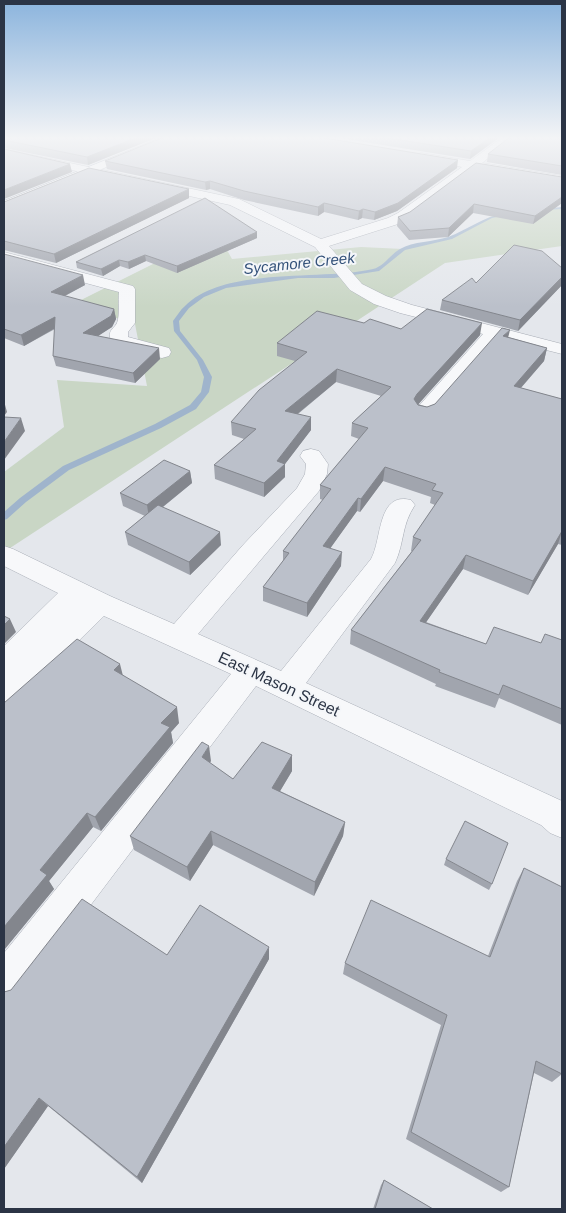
<svg xmlns="http://www.w3.org/2000/svg" width="566" height="1213" font-family="Helvetica,sans-serif">
	<style>
		.green { fill: #c9d6c5 }
		.lines { fill: none; stroke-linecap: round; stroke-linejoin: round }
		.stream { fill: #9fb4cc; fill-rule: evenodd }
		.minor-casing { stroke: #a9aeb7; stroke-width: 1 }
		.major-casing { stroke: #a3abb8; stroke-width: 1 }
		.minor { fill: #f7f8fa; fill-rule: evenodd }
		.major { fill: #fff; fill-rule: evenodd }
		.wall { fill: #a1a5ae }
		.shaded-wall { fill: #83868d }
		.building { fill: #bbc0ca; stroke: #83868d }
		.labels { text-anchor: middle; dominant-baseline: central; stroke-width: 4; stroke-linejoin: round; paint-order: stroke }
		.far-water-label { font-size: 15px; font-style: italic; fill: #34527a; stroke: #f4f6f9 }
		.street-label { font-size: 16px; fill: #2b3445; stroke: #f4f6f9 }
	</style>
	<rect width="100%" height="100%" fill="#e4e7ec"/>
	<path class="green" d="M562 206V246L445 263 4 552V472L64 427 57 380 147 386 135 324 73 304 217 232 232 259 361 247 403 249 450 238 490 217 518 211 559 208Z"/>
	<g class="lines">
		<path class="stream" d="M562 207V209L543 210 541 209Z
			M504 213 506 215 492 218 452 239 405 250 379 271 334 278H298L226 288 204 297 189 308 179 321 180 331 203 360 212 377 209 392 196 409 161 428 69 470 26 502 7 519 4 520V512L20 498 63 466 155 424 190 405 201 392 204 377 197 360 174 331 173 321C177 316 180 310 185 306 225 266 320 281 373 269 383 267 391 254 400 249 413 241 434 242 448 237 469 229 481 218 504 213Z"/>
		<defs>
			<path id="minor" d="M503 137H515L482 163 562 176V184L475 169 408 219 398 224 329 246 362 284 386 296 412 305 562 344V354L499 338 431 416 424 418 417 416 414 412 417 408 483 334 400 313 374 304 350 290 315 247 230 205 4 155V149L239 199 321 239 388 218 398 213 462 167 417 158 415 156 417 154 421 153 470 161Z
				M4 252 133 286 135 289V323L128 332V337L169 348 171 352 169 356 162 358C150 355 106 351 110 333 111 329 115 327 117 323 120 315 118 301 119 292L4 261Z
				M311 449 319 451 328 464 327 474 319 491 198 634 281 671 371 559C382 540 377 491 411 500L415 505C401 526 405 541 395 563L306 683 562 801V838L550 833 541 825 256 686 19 1000 4 1005V953L231 674 104 616 15 703 4 706V646L58 593 4 566V546L13 549 110 596 174 624 243 545 297 488 305 474 306 464 300 456 303 451Z"/>
			<path id="major" d="M163 137H178L4 210V201Z"/>
		</defs>
		<use href="#minor" class="minor-casing"/>
		<use href="#major" class="major-casing"/>
		<use href="#minor" class="minor"/>
		<use href="#major" class="major"/>
	</g>
	<path class="wall" d="M4 137H158L88 165 4 148Z
		M333 137H500L470 159Z
		M562 137V175L487 162 488 154Z
		M105 161 457 168 397 211 374 220 362 218 358 220 324 212 318 216 244 200 210 189 206 190 107 169Z
		M562 177V203L533 224 473 213 448 237 409 240 397 226 398 217Z
		M189 198 56 263 4 250V251V202Z
		M257 232V238L177 273 146 261 129 269 120 266 103 276 77 268 76 262Z
		M4 254 85 285 65 296 114 309 116 319 112 327 97 336 160 359 135 383 56 366 53 356 55 329 24 346 4 338Z
		M562 268V285L518 331 440 310 442 300 476 283Z
		M364 323 401 329 480 335 418 404 427 407 435 404 508 337 547 348 544 361 521 388 562 399V545L558 544 528 595 463 569 426 622 486 644 541 643 562 640V725L499 698 495 708 435 686 436 684 350 644 351 630 412 551H411L413 537 435 505 430 503 431 497 383 481 360 512 357 511 330 548 341 566 307 617 263 601V587L283 561V551L323 500 320 499V485L359 439 351 436 352 423 381 396 336 382 298 414 311 430 285 464V477L264 497 215 479 214 465 244 439 232 435 231 422 295 361 277 356V343Z
		M190 471 192 483 163 507 221 545 190 575 128 545 125 532 145 516 123 506 120 493Z
		M123 675 179 723 171 732 173 743 101 831 93 827 49 881 54 889 4 950Z
		M292 755V771L280 791 345 822 343 836 314 896 213 845 190 881 134 850 130 836 211 761 210 763 233 779Z
		M446 859 492 884 489 890 444 865Z
		M524 868 562 1074 552 1082 534 1073 509 1187 501 1192 406 1139 441 1025 343 974 345 963 488 956 517 881Z
		M167 955 269 959 142 1183 48 1106 4 1169V992Z
		M384 1180 433 1209H373L381 1185Z"/>
	<path class="shaded-wall" d="M138 137H158L88 165 87 157Z
		M491 137H500L470 159 471 151Z
		M458 160 457 168 397 211 374 220 375 212Z
		M70 164 72 172 4 199V190Z
		M210 181V189L206 190 205 182Z
		M189 189V198L56 263 54 254Z
		M562 197V203L533 224 535 216Z
		M324 203V212L318 216V207Z
		M474 204 473 213 448 237 449 228Z
		M363 209 362 218 358 220 359 211Z
		M257 232V238L177 273V266Z
		M145 255 146 261 129 269 128 262Z
		M119 260 120 266 103 276 101 269Z
		M83 275 85 285 53 302 51 292Z
		M562 277V285L518 331 520 320Z
		M114 309 116 319 112 327 86 344 83 333Z
		M55 317 57 327 24 346 21 335Z
		M482 323 480 335 416 407 414 399 417 394Z
		M510 330 507 342 503 336Z
		M159 348 160 359 135 383 133 373Z
		M547 348 544 361 511 399 514 386Z
		M337 369 336 382 285 424V411Z
		M4 401 7 412 4 416Z
		M311 417V430L285 464V477L264 497V483L277 461Z
		M21 418 25 431 4 460V442Z
		M385 467 383 481 360 512 361 499Z
		M190 471 192 483 149 518 147 505Z
		M358 498 357 511 322 560 323 546Z
		M562 531 558 544 528 595 533 581Z
		M220 532 221 545 190 575 189 562Z
		M342 552 341 566 307 617V603Z
		M466 555 463 569 418 634 420 621Z
		M10 619 16 632 4 644V625Z
		M120 664 124 680 114 670Z
		M177 707 179 723 171 732 173 743 101 831 95 817 161 723Z
		M209 746 211 761 204 772 202 757Z
		M292 755V771L273 803 272 788Z
		M87 813 93 827 49 881 54 889 4 950V927L40 870Z
		M345 822 343 836 314 896 315 882Z
		M211 831 213 845 190 881 187 867Z
		M269 947V959L142 1183 137 1177Z
		M39 1098 48 1106 4 1169V1147Z"/>
	<path class="building" d="M4 137H138L87 157 4 140Z
		M164 137H318L458 160 398 203 375 212 363 209 359 211 324 203 318 207 244 191 210 181 205 182 105 161Z
		M381 137H491L471 151Z
		M510 137H562V166L488 154Z
		M4 149 70 164 4 190Z
		M476 163 562 177V197L535 216 474 204 449 228 410 231 398 217 410 212Z
		M89 168 189 189 54 254 4 241V202Z
		M205 198 257 232 177 266 145 255 128 262 119 260 101 269 76 262Z
		M514 245 542 251 562 268V277L520 320 442 300 472 278 476 283Z
		M4 254 83 275 51 292 114 309 111 316 83 333 159 348 133 373 53 356 55 317 21 335 4 329Z
		M427 309 482 323 417 394 414 399 418 405 427 407 435 404 502 328 510 330 503 336 547 348 514 386 562 399V531L533 581 466 555 420 621 486 644 494 627 541 643 545 634 562 640V709L503 685 499 695 439 672 440 670 351 630 421 540 413 537 443 493 432 490 436 484 385 467 361 499 358 498 323 546 342 552 307 603 263 587 289 553 283 551 331 489 320 485 368 428 352 423 391 387 337 369 285 411 311 417 277 461 285 464 264 483 214 465 256 429 231 422 259 390 307 352 277 343 317 311 364 323 370 319 401 329Z
		M4 417 21 418 4 442Z
		M164 460 190 471 147 505 120 493Z
		M158 505 220 532 189 562 125 532Z
		M4 616 10 619 4 625Z
		M77 639 120 664 114 670 177 707 161 723 170 727 95 817 87 813 40 870 47 875 4 927V703Z
		M202 742 209 746 202 757 233 779 262 742 292 755 272 788 345 822 315 882 211 831 187 867 130 836Z
		M465 821 508 843 492 884 446 859Z
		M524 868 562 887V1074L536 1061 509 1187 411 1132 447 1015 345 963 371 900 490 957Z
		M82 899 167 955 200 905 269 947 137 1177 39 1098 4 1147V992L11 990Z
		M384 1180 433 1209H375Z"/>
	<linearGradient id="sky" x2="0" y2="1"><stop stop-color="#8bb4dd"/><stop offset="0.45" stop-color="#f3f4f6"/><stop offset="1" stop-color="#f3f4f6" stop-opacity="0"/></linearGradient>
	<rect width="566" height="307" fill="url(#sky)"/>
	<g class="labels">
		<g class="far-water-label">
			<text transform="translate(299 263) rotate(-6)">Sycamore Creek</text>
		</g>
		<g class="street-label">
			<text transform="translate(279 684) rotate(25)">East Mason Street</text>
		</g>
	</g>
	<rect width="566" height="1213" fill="none" stroke="#2b3445" stroke-width="10"/>
</svg>
